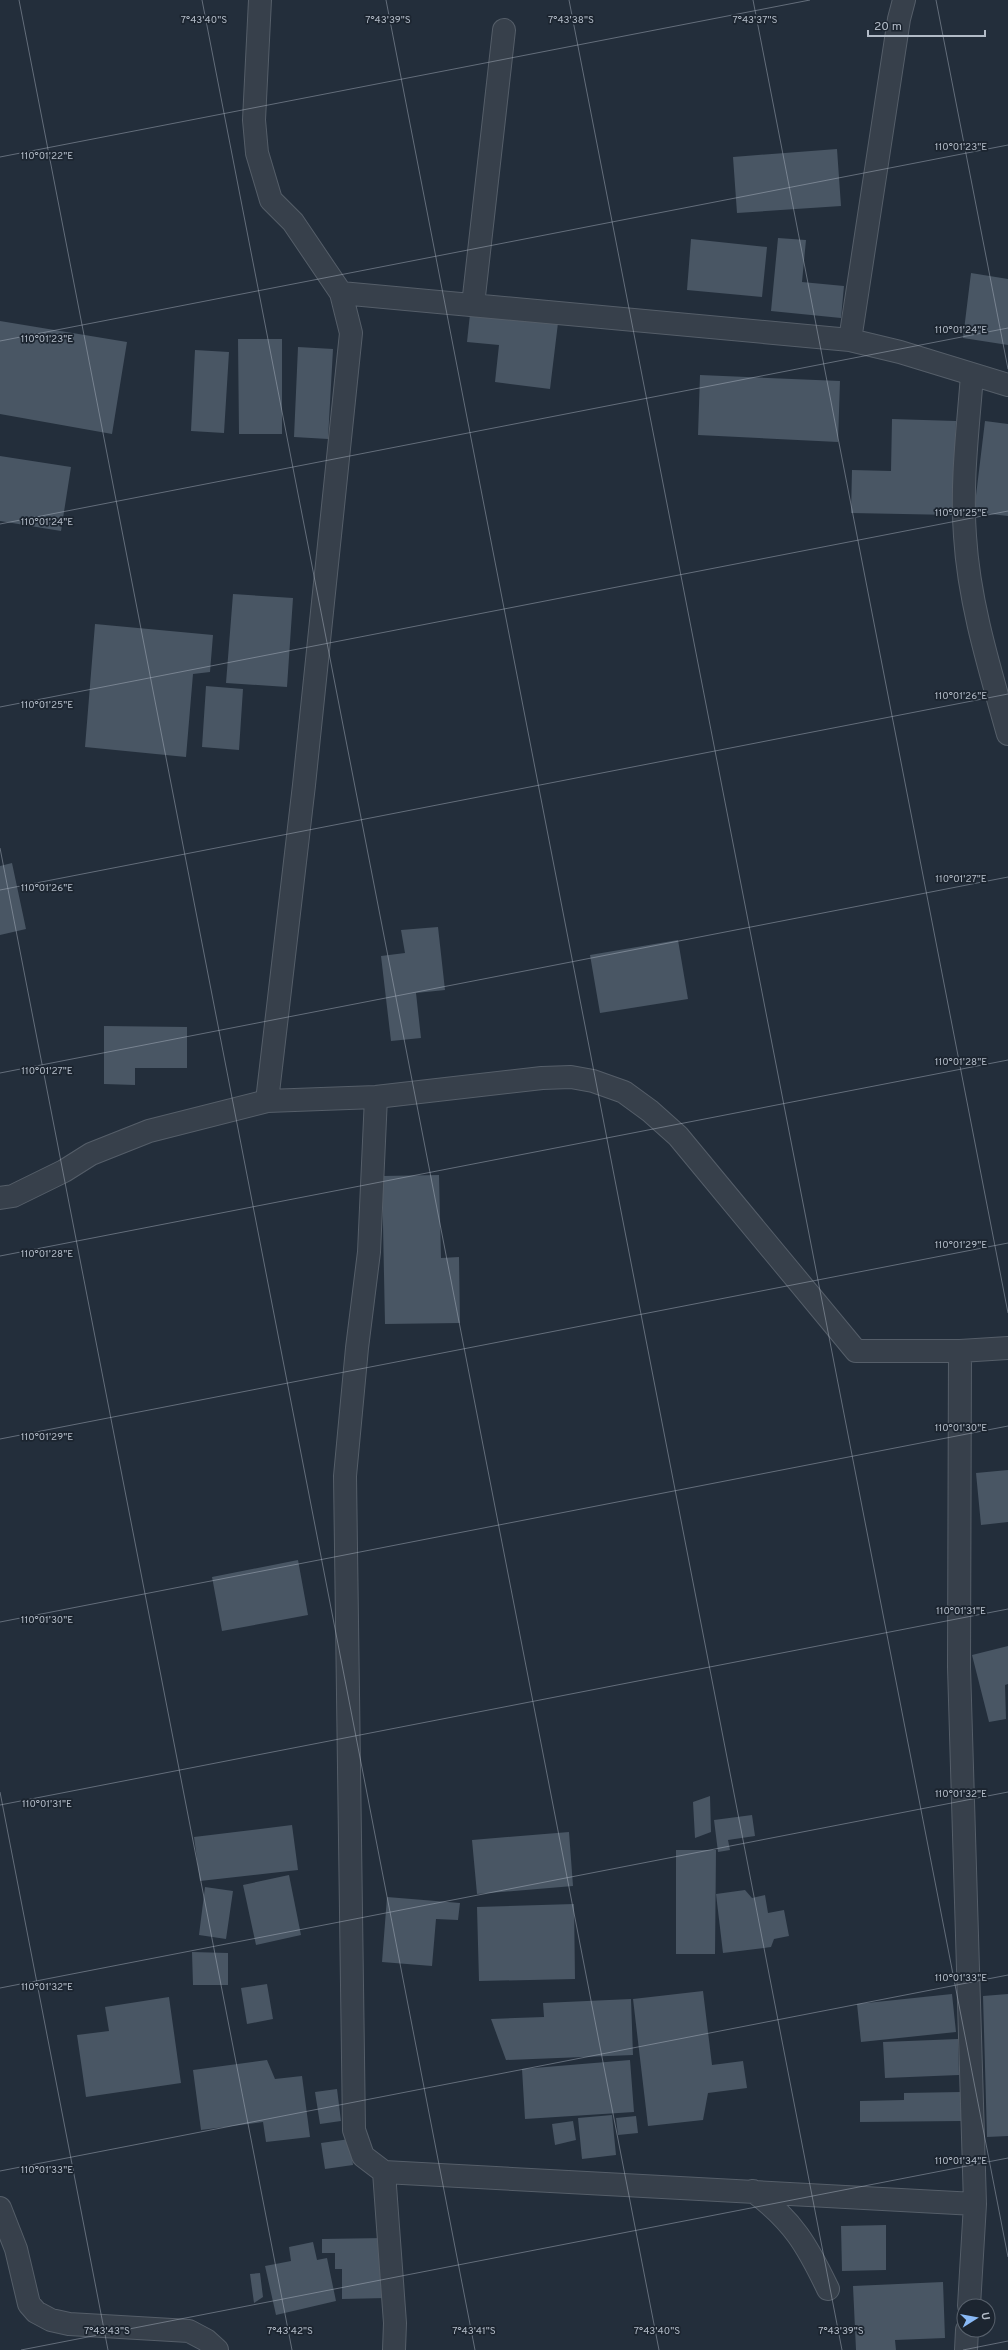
<svg xmlns="http://www.w3.org/2000/svg" width="1008" height="2350" font-family="Overpass,sans-serif">
	<style>
		.building { fill: #495664 }
		.lines { fill: none; stroke-linecap: round; stroke-linejoin: round }
		.minor-casing { stroke: #555e69; stroke-width: 24 }
		.minor { stroke: #37404b; stroke-width: 22 }
		.ticks { fill: none; stroke: #b2bbc7; stroke-width: 1; stroke-opacity: 0.45 }
		.ticks-label { font-size: 10px; text-anchor: middle; fill: #b2bbc7; stroke: #1c2530; stroke-width: 3.5; stroke-linejoin: round; paint-order: stroke }
	</style>
	<rect width="100%" height="100%" fill="#232e3b"/>
	<path class="building" d="M837 149 841 206 737 213 733 157Z
		M778 238 806 240 802 282 844 286 841 318 771 311Z
		M691 239 767 247 762 297 687 290Z
		M971 273 1008 279V345L963 338Z
		M470 314 558 323 550 389 495 382 499 345 467 342Z
		M0 321 127 342 112 434 0 414Z
		M238 339H282V434H239Z
		M298 347 333 349 328 439 294 437Z
		M195 350 229 352 224 433 191 431Z
		M700 375 840 381 838 442 698 435Z
		M892 419 956 421 954 515 851 513 852 470 891 471Z
		M985 421 1008 424V516L974 512Z
		M0 456 71 467 61 531 0 521Z
		M233 594 293 598 287 687 226 683Z
		M95 624 213 635 210 672 193 674 186 757 85 747Z
		M206 686 243 689 239 750 202 747Z
		M12 863 26 929 0 935V866Z
		M438 927 445 990 416 993 421 1038 391 1041 381 956 405 953 401 930Z
		M678 940 688 999 600 1013 590 955Z
		M104 1026 187 1027V1068H135V1085L104 1084Z
		M439 1175 441 1258 459 1257 460 1323 385 1324 382 1176Z
		M1008 1470V1522L981 1525 976 1473Z
		M298 1560 308 1615 222 1631 212 1577Z
		M1008 1646V1684L1005 1685 1006 1719 989 1722 972 1655Z
		M710 1796 711 1832 695 1838 693 1802Z
		M752 1815 755 1836 728 1840 730 1850 718 1852 714 1820Z
		M292 1825 298 1870 200 1881 194 1837Z
		M569 1832 573 1886 477 1894 472 1840Z
		M676 1850H716L715 1954H676Z
		M289 1875 301 1935 256 1945 243 1885Z
		M205 1887 233 1891 226 1939 199 1935Z
		M745 1890 752 1898 765 1895 768 1913 784 1910 789 1936 774 1939 771 1947 723 1953 716 1894Z
		M387 1897 460 1903 458 1920 436 1919 432 1966 382 1962Z
		M574 1904 575 1979 479 1981 477 1907Z
		M192 1952 228 1953V1985H193Z
		M267 1984 273 2019 247 2024 241 1988Z
		M703 1991 712 2065 743 2061 747 2088 708 2093 703 2120 648 2126 633 1999Z
		M952 1994 956 2032 861 2042 857 2004Z
		M1008 1994V2136L987 2137 983 1996Z
		M169 1997 181 2083 86 2097 77 2035 109 2031 105 2007Z
		M631 1999 633 2055 506 2060 491 2019 544 2017 543 2003Z
		M958 2039 959 2075 885 2078 883 2042Z
		M267 2060 275 2079 302 2076 310 2137 266 2142 263 2122 201 2130 193 2070Z
		M630 2060 634 2112 525 2119 522 2069Z
		M337 2089 341 2121 320 2124 315 2092Z
		M961 2092V2121L860 2122V2101L904 2100V2093Z
		M612 2115 616 2155 582 2159 578 2118Z
		M636 2116 638 2133 618 2135 616 2118Z
		M573 2121 576 2140 555 2145 552 2124Z
		M350 2139 353 2165 325 2169 321 2143Z
		M886 2225V2270L842 2271 841 2226Z
		M384 2238 385 2298 342 2299V2269H335V2253H322V2239Z
		M313 2242 317 2260 327 2258 336 2301 276 2315 265 2266 291 2261 289 2247Z
		M260 2273 263 2297 254 2303 250 2274Z
		M943 2282 945 2338 895 2340 896 2350H856L853 2286Z"/>
	<g class="lines">
		<defs>
			<path id="minor" d="M260 0 254 120 257 153 271 200 293 222 341 293 351 333 304 785 267 1101
				M341 293 850 340 900 352 1008 385
				M473 305 504 30
				M850 340 899 19 904 0
				M972 375C968 429 961 482 965 536 969 603 990 670 1008 734
				M376 1097 369 1252 357 1348 345 1476 354 2130 363 2156 384 2172 395 2323 394 2350
				M0 1198 13 1196 64 1171 91 1154 149 1131 267 1101 376 1097 542 1078 571 1077 593 1081 624 1092 650 1111 678 1136 856 1351H960L1008 1348
				M960 1351 959 1667 975 2204 969 2306
				M384 2172 975 2204
				M753 2191C793 2221 807 2245 828 2289
				M0 2208 16 2249 29 2304 36 2312 51 2320 69 2324 189 2331 206 2340 217 2350
				M966 2350 967 2330"/>
		</defs>
		<use href="#minor" class="minor-casing"/>
		<use href="#minor" class="minor"/>
	</g>
	<path class="ticks" d="M19 0 475 2350M202 0 659 2350M386 0 842 2350M569 0 1008 2257M753 0 1008 1313M936 0 1008 369M0 157 810 0M0 341 1008 145M0 524 1008 328M0 707 1008 511M0 848 292 2350M0 890 1008 694M0 1073 1008 877M0 1256 1008 1060M0 1439 1008 1243M0 1622 1008 1426M0 1792 108 2350M0 1805 1008 1609M0 1988 1008 1792M0 2171 1008 1975M21 2350 1008 2158M963 2350 1008 2341"/>
	<g class="ticks-label">
		<text x="204" y="23">7°43'40"S</text>
		<text x="388" y="23">7°43'39"S</text>
		<text x="571" y="23">7°43'38"S</text>
		<text x="755" y="23">7°43'37"S</text>
		<text x="961" y="150">110°01'23"E</text>
		<text x="47" y="159">110°01'22"E</text>
		<text x="961" y="333">110°01'24"E</text>
		<text x="47" y="342">110°01'23"E</text>
		<text x="961" y="516">110°01'25"E</text>
		<text x="47" y="525">110°01'24"E</text>
		<text x="961" y="699">110°01'26"E</text>
		<text x="47" y="708">110°01'25"E</text>
		<text x="961" y="882">110°01'27"E</text>
		<text x="47" y="891">110°01'26"E</text>
		<text x="961" y="1065">110°01'28"E</text>
		<text x="47" y="1074">110°01'27"E</text>
		<text x="961" y="1248">110°01'29"E</text>
		<text x="47" y="1257">110°01'28"E</text>
		<text x="961" y="1431">110°01'30"E</text>
		<text x="47" y="1440">110°01'29"E</text>
		<text x="961" y="1614">110°01'31"E</text>
		<text x="47" y="1623">110°01'30"E</text>
		<text x="961" y="1797">110°01'32"E</text>
		<text x="47" y="1807">110°01'31"E</text>
		<text x="961" y="1981">110°01'33"E</text>
		<text x="47" y="1990">110°01'32"E</text>
		<text x="961" y="2164">110°01'34"E</text>
		<text x="47" y="2173">110°01'33"E</text>
		<text x="107" y="2334">7°43'43"S</text>
		<text x="290" y="2334">7°43'42"S</text>
		<text x="474" y="2334">7°43'41"S</text>
		<text x="657" y="2334">7°43'40"S</text>
		<text x="841" y="2334">7°43'39"S</text>
	</g>
	<g transform="translate(976 2318) rotate(79)"><circle r="19" fill="#1c2530" stroke="#58616c"/>
	<path d="M0-3L7 15L0 10L-7 15Z" fill="#89b9f5"/>
	<text y="-6" font-size="11" font-weight="bold" text-anchor="middle" fill="#b2bbc7">U</text>
	</g>
	<path d="M868 30v6h117v-6" fill="none" stroke="#b2bbc7" stroke-width="2"/>
	<text x="874" y="30" font-size="12" fill="#b2bbc7" stroke="#1c2530" stroke-width="3" paint-order="stroke">20 m</text>
</svg>
